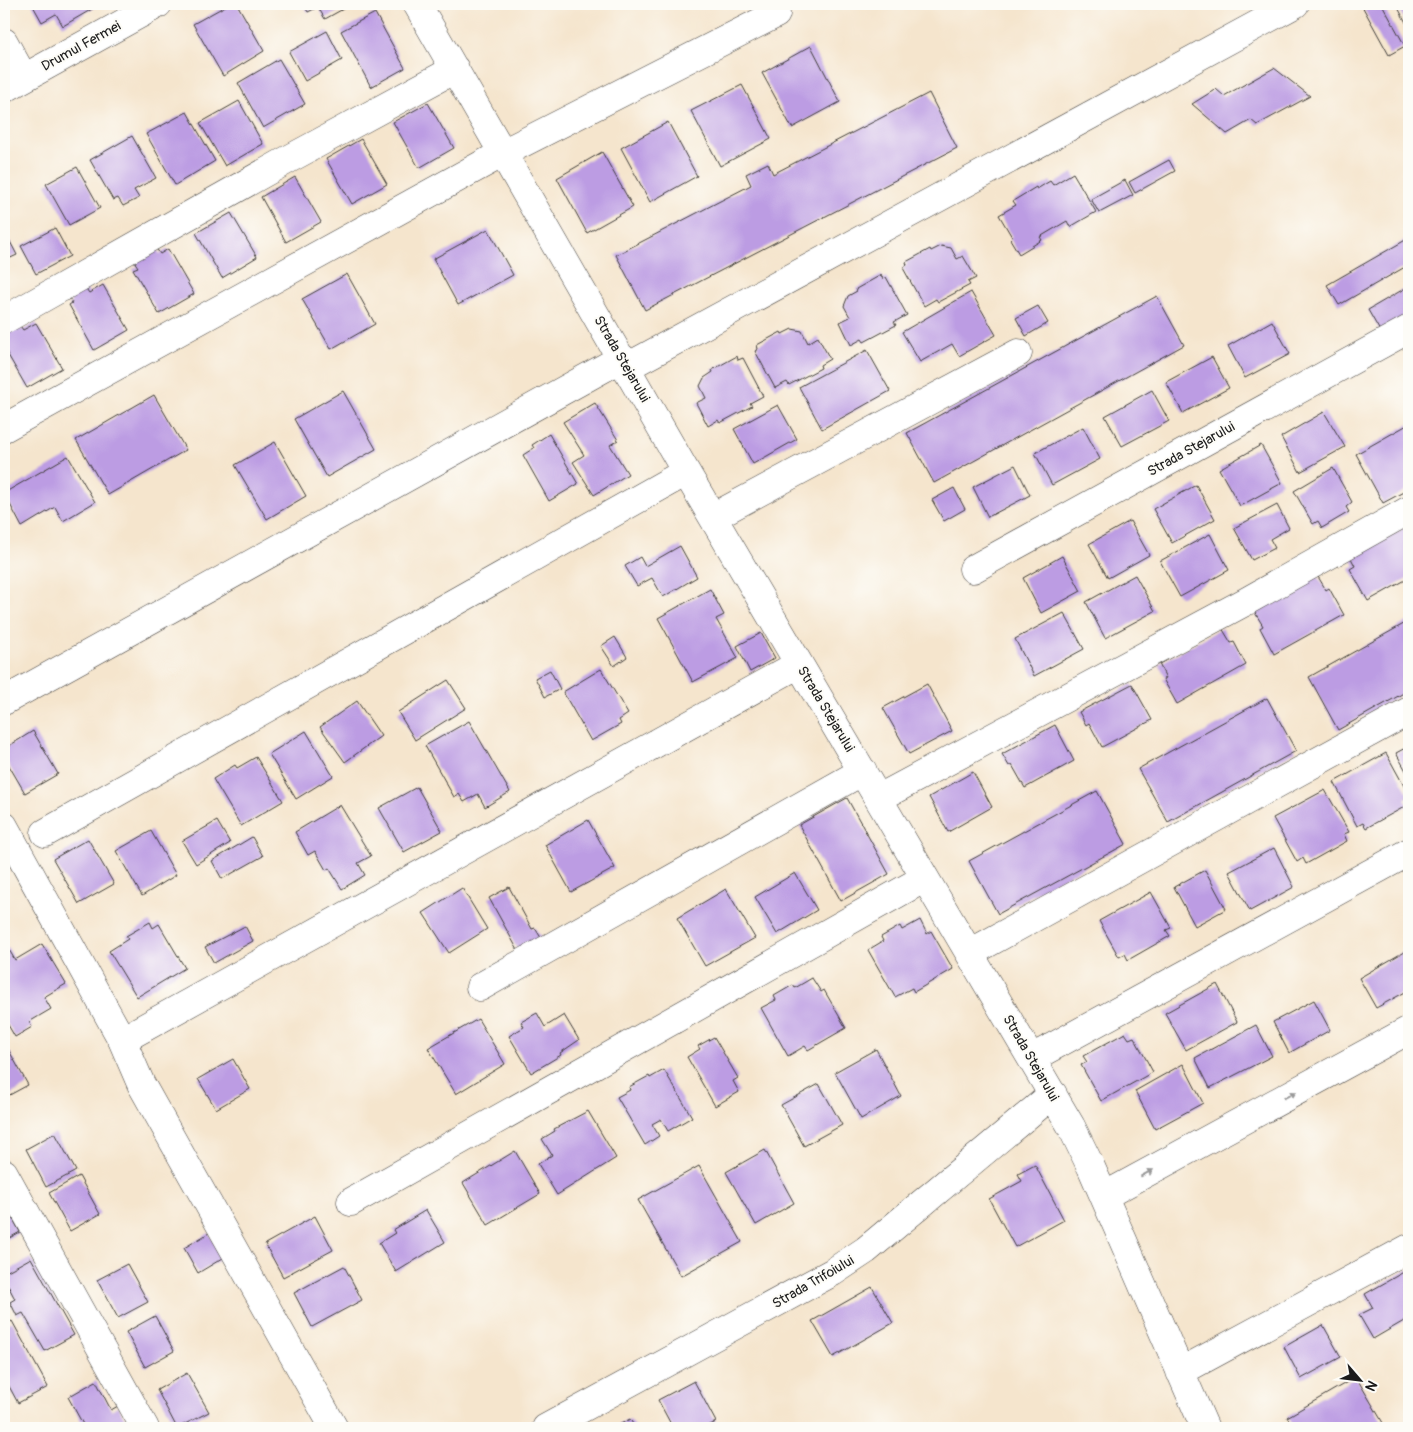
<svg xmlns="http://www.w3.org/2000/svg" width="1413" height="1432" font-family="Pangolin,sans-serif">
	<style>
		.building { fill: #bc9ce3 }
		.lines { fill: none; stroke-linecap: round; stroke-linejoin: round }
		.minor-casing { stroke: #3d3a37; stroke-width: 29 }
		.minor { stroke: #fff; stroke-width: 28 }
		.oneway { fill: #999 }
		.labels { text-anchor: middle; dominant-baseline: central; stroke-width: 4; stroke-linejoin: round; paint-order: stroke }
		.street-label { font-size: 14px; fill: #1c1c1c; stroke: #fdfcf7 }
	</style>
	<rect width="100%" height="100%" fill="#fdfcf7"/>
	<filter id="ink" filterUnits="userSpaceOnUse"><feTurbulence type="fractalNoise" baseFrequency=".02" numOctaves="2"/><feDisplacementMap in="SourceGraphic" scale="10" xChannelSelector="R" yChannelSelector="G"/><feConvolveMatrix kernelMatrix="1 2 1 2 8 2 1 2 1" color-interpolation-filters="sRGB"/></filter>
	<filter id="wash" filterUnits="userSpaceOnUse"><feTurbulence type="fractalNoise" baseFrequency=".0096" numOctaves="4" result="noise"/><feDisplacementMap in="SourceGraphic" scale="20" xChannelSelector="R" yChannelSelector="G"/><feGaussianBlur stdDeviation="1.12" result="paint"/><feColorMatrix in="noise" values="0 0 0 0 0 0 0 0 0 0 0 0 0 0 0 0 0 1.4 0 .05"/><feComposite in="paint" operator="in"/></filter>
	<g filter="url(#wash)">
		<rect width="100%" height="100%" fill="#f5e5cd"/>
		<g id="blocks">
			<path class="building" d="M32 4H98L99 5 63 26 56 14 42 22Z
				M229 4H237L264 51 223 76 193 24Z
				M303 4H352L325 19 318 7 308 12Z
				M1361 4H1382L1405 46 1389 55Z
				M1396 4H1409V28Z
				M375 13 405 68 371 87 341 31Z
				M327 31 342 60 305 81 289 52Z
				M811 46 840 102 792 128 762 73Z
				M279 59 305 104 263 128 238 83Z
				M1274 68 1310 96 1257 125 1251 120 1227 134 1192 104 1216 89 1224 96Z
				M742 85 771 139 720 166 691 111Z
				M929 93 957 148 645 310 616 255 751 185 746 174 768 163 773 174Z
				M239 101 263 144 225 166 200 123Z
				M428 103 454 148 419 168 393 122Z
				M187 112 215 161 175 185 146 134Z
				M668 122 697 176 650 202 621 148Z
				M132 136 156 178 134 190 139 198 123 206 118 198 113 200 90 160Z
				M361 139 387 184 352 204 326 159Z
				M602 152 633 207 587 233 557 178Z
				M1169 160 1175 171 1135 193 1129 182Z
				M77 167 100 208 69 225 46 184Z
				M1073 173 1096 212 1070 227 1067 221 1040 237 1042 240 1019 254 1010 239 1012 237 999 215 1016 205 1013 201 1036 187 1037 189 1050 181 1053 185Z
				M295 177 321 222 286 242 261 197Z
				M1125 180 1133 195 1099 213 1091 199Z
				M231 213 257 257 222 278 196 233Z
				M55 228 70 256 36 274 21 246Z
				M488 229 513 275 458 305 433 259Z
				M4 230 17 255 4 261Z
				M1409 238V273L1405 267 1339 305 1327 285Z
				M154 245 160 254 168 249 194 294 159 314 133 269 138 267 132 258Z
				M941 246 951 248 957 259 963 256 976 278 968 282 970 285 938 302 936 299 924 306 903 268 907 265 906 262 930 249 931 251Z
				M347 274 375 324 331 349 302 299Z
				M881 275 883 279 886 277 907 315 894 322 896 325 864 342 862 339 851 345 840 322 850 317 844 306 848 296 857 291 856 289Z
				M103 285 129 330 94 350 69 305 72 303 68 296 84 286 89 293Z
				M1409 286V314L1380 331 1368 310Z
				M971 292 996 335 959 356 952 344 920 362 902 332Z
				M1157 296 1184 345 934 483 907 433Z
				M1038 306 1048 323 1026 336 1016 318Z
				M1272 321 1290 354 1245 378 1228 346Z
				M18 323 23 330 36 323 62 368 27 388 4 348V342L6 340 4 337V331Z
				M792 329 802 331 808 343 818 337 830 359 820 365 821 368 789 385 787 382 775 388 755 351 758 349 757 345 781 332 782 334Z
				M867 350 890 391 822 429 799 387Z
				M737 356 738 360 743 358 763 396 750 403 752 406 720 423 718 420 708 426 696 403 706 398 700 386 704 378 713 372 712 370Z
				M1212 357 1229 388 1183 413 1166 382Z
				M1152 390 1169 421 1122 446 1105 416Z
				M343 391 376 449 327 477 294 419Z
				M154 395 186 450 108 495 76 440Z
				M595 403 618 440 610 445 628 474 594 495 573 462 584 455 563 422Z
				M778 405 797 439 753 464 734 429Z
				M1324 412 1345 447 1300 472 1281 437Z
				M1409 424V489L1383 503 1356 454Z
				M1083 427 1100 459 1052 485 1035 453Z
				M549 434 578 484 549 501 523 455 534 448 532 445Z
				M275 442 306 496 267 519 235 465Z
				M1261 445 1282 483 1240 506 1219 469Z
				M68 456 95 502 63 521 55 507 22 527 4 493Z
				M1015 465 1030 495 988 517 973 487Z
				M1333 468 1352 502 1346 507 1349 512 1322 528 1318 521 1313 524 1294 491Z
				M1196 485 1215 519 1172 543 1153 509Z
				M954 488 965 509 944 521 932 500Z
				M1277 505 1289 528 1270 539 1275 548 1252 560 1234 528Z
				M1130 521 1149 555 1108 578 1089 544Z
				M1409 525V578L1368 601 1350 569 1355 566 1351 558Z
				M1210 534 1229 570 1180 597 1160 561Z
				M680 546 697 577 663 597 652 578 637 586 625 566 640 557 645 566Z
				M1062 556 1081 591 1041 613 1023 578Z
				M1135 575 1155 611 1105 638 1086 602Z
				M1317 575 1326 590 1329 588 1344 615 1274 654 1260 628 1263 626 1254 611Z
				M710 589 724 615 716 619 738 658 693 682 658 618Z
				M1064 613 1084 649 1034 676 1015 639Z
				M1409 621V690L1338 730 1309 677Z
				M1222 628 1231 643 1234 642 1246 665 1177 704 1163 679 1166 678 1159 664Z
				M761 633 775 658 750 672 737 646Z
				M615 637 627 657 614 666 601 646Z
				M601 669 628 714 619 720 621 724 591 741 563 692Z
				M550 670 560 689 545 697 535 678Z
				M448 680 466 708 415 740 398 712Z
				M927 684 952 731 909 754 883 708Z
				M1132 684 1152 720 1102 747 1089 723 1086 725 1079 712Z
				M1267 698 1296 751 1168 822 1138 769Z
				M357 701 381 736 345 762 320 727Z
				M469 721 510 792 485 807 478 794 464 802 459 794 454 797 425 746Z
				M1055 725 1074 761 1025 788 1012 765 1009 766 1002 754Z
				M33 731 58 774 25 793 4 757V749Z
				M306 731 333 776 296 799 269 754Z
				M1409 746V776L1396 753Z
				M1386 753 1409 795 1405 799 1408 805 1366 828 1363 823 1357 826 1334 782Z
				M256 757 283 801 241 826 213 779 235 765 237 768Z
				M973 772 992 807 948 832 929 797Z
				M417 787 442 831 404 852 379 808Z
				M1325 790 1349 832 1344 834 1347 841 1306 864 1303 858 1297 862 1273 818Z
				M1097 791 1126 844 998 914 969 861Z
				M847 798 889 874 841 901 799 825Z
				M340 805 371 856 358 863 365 875 342 889 329 868 326 870 315 851 308 855 295 832Z
				M588 820 615 868 571 892 545 845Z
				M217 821 230 843 196 864 182 841Z
				M151 831 176 875 142 896 116 851Z
				M252 837 263 856 222 879 212 861Z
				M88 839 114 884 79 904 53 859Z
				M1274 848 1294 887 1250 911 1229 872Z
				M1205 870 1226 909 1195 926 1174 887Z
				M795 873 817 910 777 934 755 897Z
				M509 887 532 929 535 928 543 941 520 954 489 898Z
				M462 888 487 929 449 953 423 913Z
				M726 889 755 938 705 966 677 918Z
				M1151 892 1171 928 1166 930 1170 936 1128 960 1125 954 1119 957 1099 921Z
				M920 920 927 934 931 931 953 969 914 992 912 988 895 997 868 950 883 941 881 937 900 926 902 930Z
				M150 922 153 928 159 924 185 968 137 997 109 951 128 939 126 936Z
				M245 926 253 941 214 963 205 947Z
				M42 944 66 984 44 997 51 1009 29 1022 32 1027 15 1037 4 1018V950L8 948 15 960Z
				M1409 949V990L1376 1008 1359 978Z
				M812 978 821 992 824 990 846 1028 808 1050 805 1046 788 1056 761 1008 776 1000 774 996 793 985 795 988Z
				M1217 984 1237 1022 1186 1050 1165 1013Z
				M1314 1000 1330 1030 1289 1053 1273 1022Z
				M537 1013 545 1027 564 1015 579 1040 560 1053 561 1055 531 1073 509 1036 524 1027 521 1022Z
				M478 1019 505 1064 456 1094 428 1048Z
				M1256 1025 1272 1056 1210 1088 1195 1058Z
				M1125 1033 1129 1039 1134 1037 1153 1072 1101 1101 1081 1065 1087 1062 1083 1056Z
				M714 1037 738 1078 733 1081 739 1092 715 1106 687 1057 700 1049 698 1046Z
				M7 1047 28 1085 4 1098V1048Z
				M876 1049 901 1096 861 1119 835 1072Z
				M233 1059 250 1089 216 1109 198 1079Z
				M1183 1064 1203 1103 1155 1129 1135 1091Z
				M664 1070 692 1117 668 1131 661 1119 652 1124 659 1136 645 1145 617 1097 630 1090 629 1087 649 1076 650 1078Z
				M819 1084 842 1125 804 1146 781 1105Z
				M588 1111 616 1158 557 1195 538 1164 552 1155 542 1139 555 1131 554 1129Z
				M55 1133 76 1171 46 1187 26 1149Z
				M765 1150 794 1203 756 1225 726 1172Z
				M515 1151 540 1194 488 1225 463 1183Z
				M1035 1165 1064 1220 1015 1247 989 1199 1022 1181 1018 1174Z
				M699 1166 742 1242 681 1276 638 1200Z
				M79 1176 100 1214 70 1231 49 1193Z
				M4 1203 20 1232 4 1241Z
				M426 1210 445 1242 396 1272 379 1243 395 1233 393 1230Z
				M315 1216 333 1250 283 1277 265 1244Z
				M209 1233 223 1258 198 1273 184 1248Z
				M31 1258 74 1335 45 1351 23 1313 17 1316 10 1302 15 1299 4 1278V1273Z
				M127 1264 148 1302 118 1318 97 1280Z
				M344 1266 362 1300 312 1327 294 1293Z
				M1409 1269V1318L1373 1339 1359 1315 1373 1308 1365 1294Z
				M872 1287 893 1323 833 1357 812 1321Z
				M155 1316 174 1351 145 1367 126 1332Z
				M12 1321 48 1387 18 1403 4 1377V1325Z
				M1323 1325 1341 1357 1301 1379 1284 1347Z
				M187 1373 209 1412 177 1428 157 1390Z
				M1356 1377 1386 1428H1294L1287 1417Z
				M96 1381 111 1410 118 1406 130 1428H85L68 1397Z
				M694 1381 716 1422 704 1428H673L658 1400Z
				M630 1419 635 1428H613Z"/>
		</g>
	</g>
	<g filter="url(#ink)">
		<use href="#blocks" fill-opacity="0" stroke="#3d3a37" stroke-width="1"/>
		<g class="lines">
			<defs>
				<path id="minor" d="M417 4 686 472 1071 1126 1091 1167 1205 1428
					M4 42 24 78
					M4 89 158 4
					M4 320 289 159 455 69
					M627 367 1295 4
					M4 428 503 153 776 14
					M713 517 1018 353
					M973 569 1409 329
					M4 701 622 358
					M879 798 1245 602 1409 510
					M4 826 122 1040 141 1084 334 1428
					M45 833 686 472
					M970 953 1409 711
					M480 987 863 771
					M122 1040 799 664
					M1032 1058 1409 852
					M4 1173 145 1428
					M1104 1196 1409 1030
					M351 1202 925 878
					M1180 1372 1409 1248
					M546 1428 833 1272 866 1250 1053 1094"/>
			</defs>
			<use href="#minor" class="minor-casing"/>
			<use href="#minor" class="minor"/>
		</g>
		<defs><path id="oneway-solid" d="M-6-.8H1V-3.2L6.5 0L1 3.2V.8H-6Z" transform="scale(1.25)"/></defs>
		<g class="oneway">
			<use href="#oneway-solid" transform="translate(1290 1095) rotate(-28)"/>
			<use href="#oneway-solid" transform="translate(1147 1173) rotate(-28)"/>
		</g>
	</g>
	<g class="labels">
		<g class="street-label">
			<text transform="translate(81 46) rotate(-29)">Drumul Fermei</text>
			<text transform="translate(622 359) rotate(60)">Strada Stejarului</text>
			<text transform="translate(1191 449) rotate(-29)">Strada Stejarului</text>
			<text transform="translate(826 709) rotate(59)">Strada Stejarului</text>
			<text transform="translate(1031 1058) rotate(60)">Strada Stejarului</text>
			<text transform="translate(813 1282) rotate(-30)">Strada Trifoiului</text>
		</g>
	</g>
	<rect width="1413" height="1432" fill="none" stroke="#fdfcf7" stroke-width="20"/>
	<g transform="translate(1360 1380) rotate(118)" stroke="#fdfcf7" stroke-width="4" paint-order="stroke">
	<path d="M0-4L9 19L0 12L-9 19Z" fill="#1c1c1c"/>
	<text y="-8" font-size="14" font-weight="bold" text-anchor="middle" fill="#1c1c1c">N</text>
	</g>
</svg>
